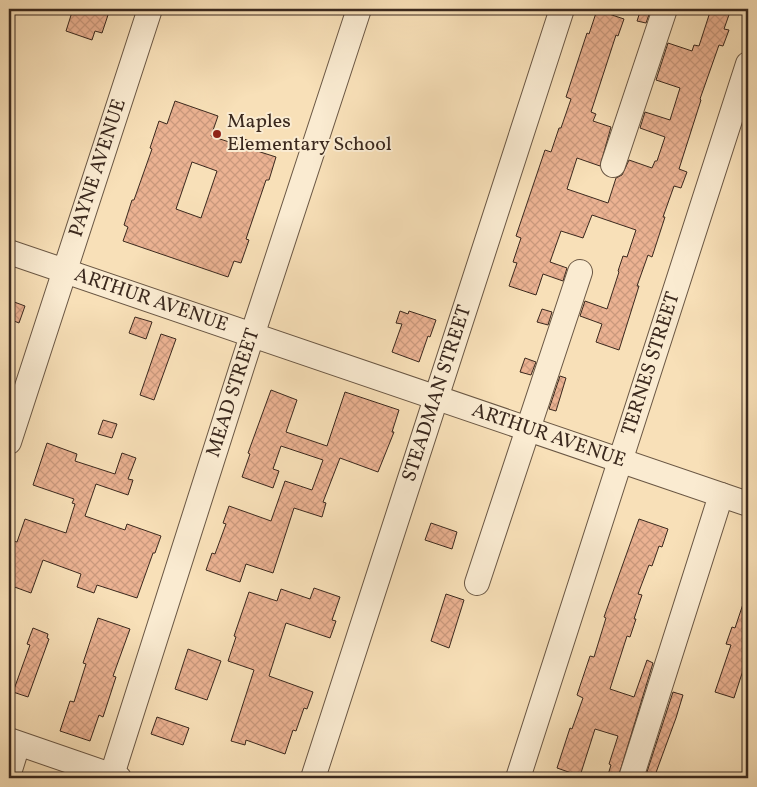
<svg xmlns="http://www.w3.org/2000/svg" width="757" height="787" font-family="Vollkorn,serif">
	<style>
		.building { fill: url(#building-cross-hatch); stroke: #3b291e; fill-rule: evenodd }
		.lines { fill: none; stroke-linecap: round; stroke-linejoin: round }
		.minor-casing { stroke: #6a5744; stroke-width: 26 }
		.minor { stroke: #faebd1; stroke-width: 24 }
		.poi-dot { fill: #8f2418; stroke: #faebd1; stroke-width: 2 }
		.labels { text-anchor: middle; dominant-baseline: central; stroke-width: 4; stroke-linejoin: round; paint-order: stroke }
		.poi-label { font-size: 20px; fill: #3b291e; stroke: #faebd1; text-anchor: start }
		.street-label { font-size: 20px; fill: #3b291e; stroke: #faebd1 }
	</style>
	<defs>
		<pattern id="building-cross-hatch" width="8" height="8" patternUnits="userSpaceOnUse" patternTransform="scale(1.25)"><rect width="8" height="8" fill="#ebb292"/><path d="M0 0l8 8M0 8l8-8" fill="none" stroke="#ca997d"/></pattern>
	</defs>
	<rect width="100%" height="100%" fill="#f8e0b8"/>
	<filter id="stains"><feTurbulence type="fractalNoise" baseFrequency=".004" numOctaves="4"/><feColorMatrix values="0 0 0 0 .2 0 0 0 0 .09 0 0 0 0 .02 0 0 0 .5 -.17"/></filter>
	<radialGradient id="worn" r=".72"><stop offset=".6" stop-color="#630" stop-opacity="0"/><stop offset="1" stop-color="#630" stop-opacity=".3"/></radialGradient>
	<path class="building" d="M73 9H110L102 33 95 31 92 40 66 31Z
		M641 9H651L646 23 637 21Z
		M711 9H731L724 29 729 30 723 46 719 45 700 99 701 100 679 169 687 172 681 188 674 186 663 217H665L652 257 648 255 637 286H639L619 350 596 342 602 324 580 316 585 301 607 309 619 272 618 271 623 256 627 257 636 230 592 215 583 238 561 231 550 262 567 268 563 281 543 274 536 295 509 286 517 263 513 262 521 238 516 236 545 150 551 152 559 128H561L571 99 566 97 587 33 589 34 597 10 624 19 618 36 616 35 591 112 596 114 593 121 611 127 600 166 577 158 567 189 608 203 616 178 622 175 629 160 652 168 655 161H657L665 137 640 128 645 112 670 120 680 88 656 80 668 43 692 51 694 45 699 46Z
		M175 101 218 116 211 136 241 146 244 139 256 143 254 150 276 157 269 180H266L246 239 249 240 241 263 234 261 228 277 123 241 128 227 124 225 132 200H134L152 149 150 148 159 121 167 124ZM192 162 217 171 201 218 176 209Z
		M9 300 25 306 19 323 9 319Z
		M542 309 552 312 548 325 537 322Z
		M400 311 408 314 409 311 436 320 430 337 428 336 419 362 392 352 402 324 396 323Z
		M135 317 152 322 146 339 129 333Z
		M161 334 176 339 154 400 140 395Z
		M525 358 536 362 531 375 520 372Z
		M560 376 566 378 556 411 549 409Z
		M271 390 297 400 286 432 327 446 345 392 399 410 392 432H394L378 472 340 458 323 502 326 503 322 517 294 508 273 573 246 564 240 582 206 570 212 553 215 554 226 524 223 523 229 506 271 521 285 481 312 490 323 460 281 446 273 469 279 471 273 488 242 477 250 454 248 453Z
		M103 420 117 424 112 438 98 434Z
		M47 443 77 454 75 461 115 474 122 453 136 458 128 479 133 480 128 495 96 484 85 516 125 530 127 524 161 536 155 553H153L137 598 97 585 94 593 77 587 81 574 43 560 31 593 9 585V540L17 542 25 519 66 533 75 504 72 503 74 499 33 485Z
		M639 519 668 529 662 547 659 546 652 566 649 565 638 594 642 595 634 619H636L630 637 627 636 610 689 634 697 647 660 653 663 618 778H607L611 765 609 764 618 736 595 729 580 776 557 768 570 728 572 729 583 698 577 695 590 656 594 657 606 618 604 617Z
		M431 523 457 532 452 549 425 540Z
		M314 588 340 597 332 620 336 621 330 638 286 623 269 676 313 692 307 709 304 708 296 731 293 730 285 754 246 740 245 745 231 741 254 670 228 661 236 637 234 636 249 592 277 601 281 589 310 599Z
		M446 594 464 600 449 648 431 641Z
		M746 595H748V655L734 698 715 692 731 645 726 644 732 627 735 628Z
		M98 618 130 629 113 676 116 677 103 717 99 715 90 741 60 731 70 701 74 702 86 664 83 663Z
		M33 628 48 634 47 638 49 639 28 697 13 692 30 645 27 644Z
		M188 649 221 661 207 700 175 689Z
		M673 692 683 695 676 718 654 778H645Z
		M157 717 189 728 183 745 151 734Z"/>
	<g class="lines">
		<defs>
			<g id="minor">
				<path d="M613 165 665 9"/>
				<path id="s1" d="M9 252 748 504"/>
				<path id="s2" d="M9 442 150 9"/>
				<path d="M477 583 580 272"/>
				<path d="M9 740 119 778"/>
				<path d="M9 773 18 744"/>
				<path id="s3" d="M111 778 247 351 359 9"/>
				<path id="s4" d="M313 778 562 9"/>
				<path id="s5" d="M518 778 748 64"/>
				<path d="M631 778 721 495"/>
			</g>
		</defs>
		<use href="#minor" class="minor-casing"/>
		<use href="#minor" class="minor"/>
	</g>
	<circle class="poi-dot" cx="217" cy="134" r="5"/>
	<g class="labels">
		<g class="poi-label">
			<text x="227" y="122">Maples<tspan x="227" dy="23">Elementary School</tspan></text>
		</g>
		<g class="street-label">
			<text stroke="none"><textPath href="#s2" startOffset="288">PAYNE AVENUE</textPath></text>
			<text stroke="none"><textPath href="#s1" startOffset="150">ARTHUR AVENUE</textPath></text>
			<text stroke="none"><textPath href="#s5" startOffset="435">TERNES STREET</textPath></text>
			<text stroke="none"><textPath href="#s3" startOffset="404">MEAD STREET</textPath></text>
			<text stroke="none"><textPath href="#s4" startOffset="404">STEADMAN STREET</textPath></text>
			<text stroke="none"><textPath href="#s1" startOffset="570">ARTHUR AVENUE</textPath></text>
		</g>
	</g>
	<rect width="757" height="787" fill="none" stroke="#f8e0b8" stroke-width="30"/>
	<rect x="10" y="10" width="737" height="767" fill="none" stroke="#3b291e" stroke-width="2.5"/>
	<rect x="15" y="15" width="727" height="757" fill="none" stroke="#3b291e"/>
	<rect width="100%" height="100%" filter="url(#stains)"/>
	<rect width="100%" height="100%" fill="url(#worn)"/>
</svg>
